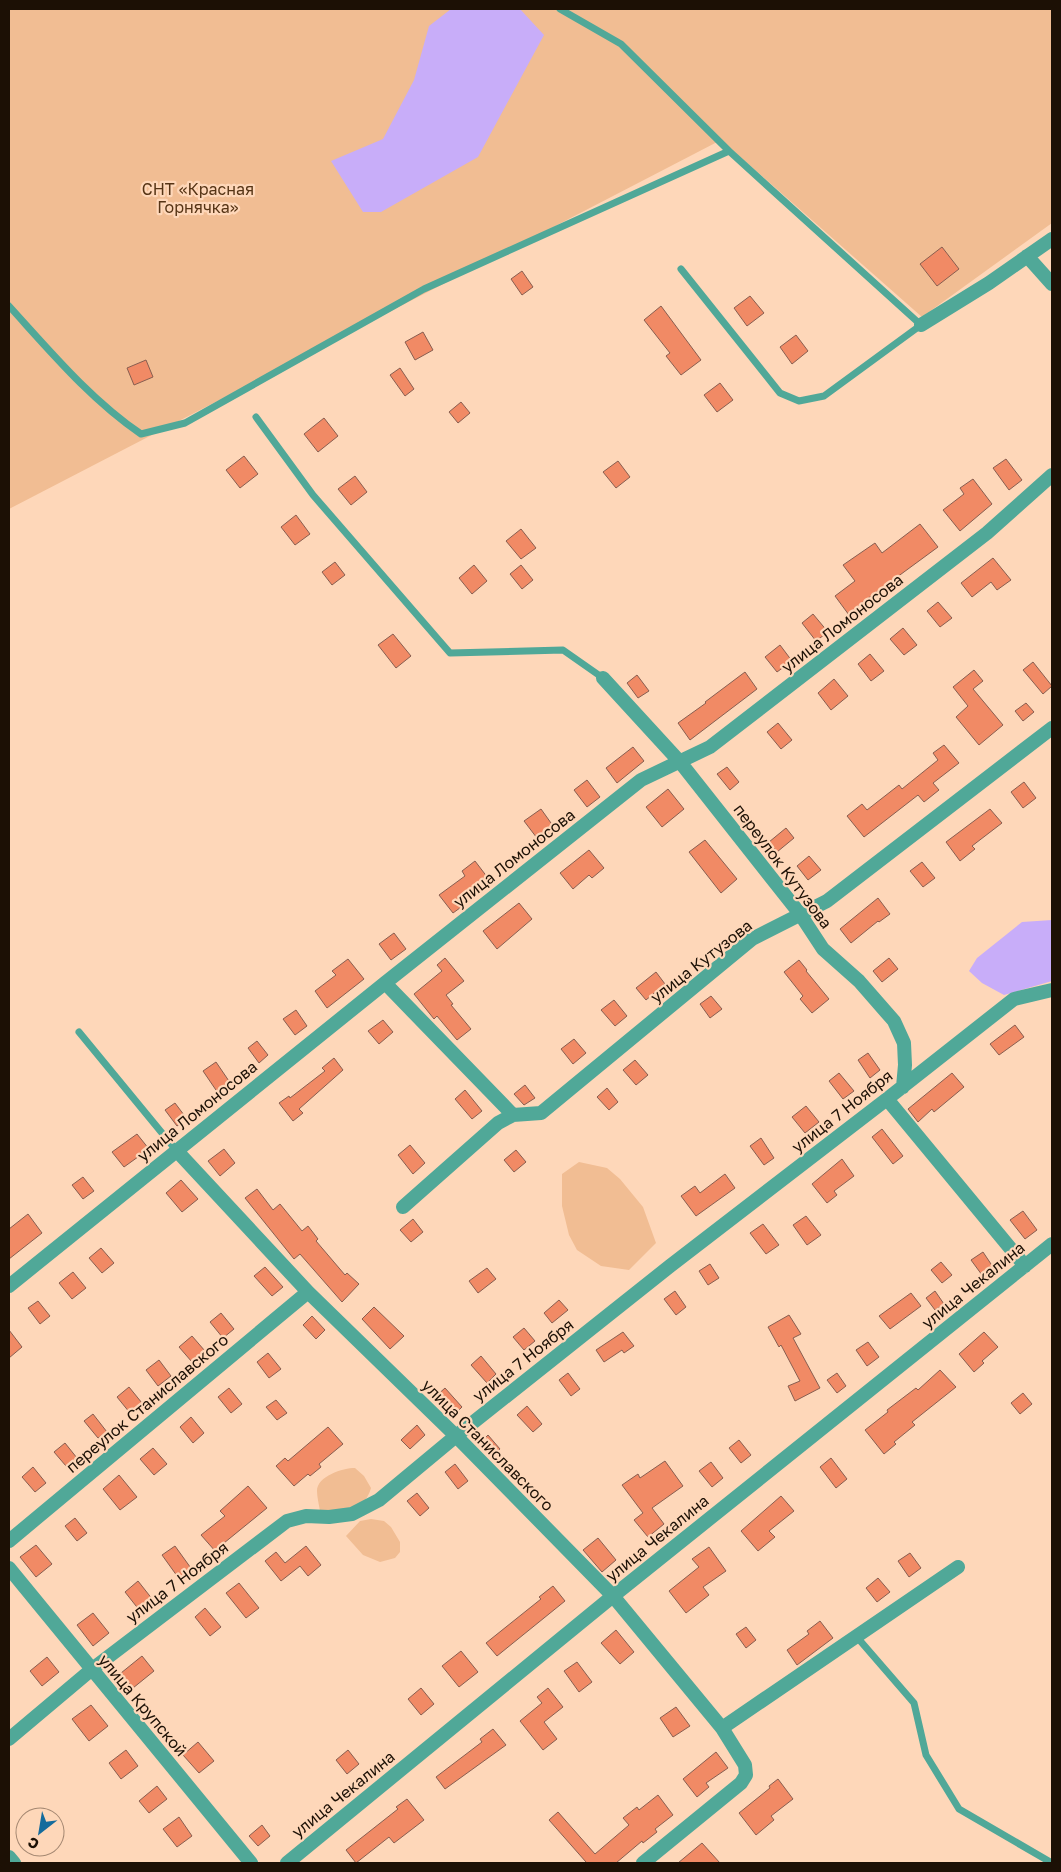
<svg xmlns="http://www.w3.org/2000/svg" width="1061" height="1872" font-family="'Golos Text',sans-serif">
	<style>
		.green { fill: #f1bd93 }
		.water { fill: #c8adf9 }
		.building { fill: #f18a65; stroke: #885e50 }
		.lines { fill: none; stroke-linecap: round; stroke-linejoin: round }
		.lane { stroke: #50a898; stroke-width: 7 }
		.street { stroke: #50a898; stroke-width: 14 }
		.labels { text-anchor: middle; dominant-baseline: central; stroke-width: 4.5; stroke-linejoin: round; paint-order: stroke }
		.park-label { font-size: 16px; fill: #563415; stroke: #fed7b9 }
		.street-label { font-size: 16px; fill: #1c1005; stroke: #fed7b9 }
	</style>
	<rect width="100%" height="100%" fill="#fed7b9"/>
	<path class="green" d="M9 9H1052V223L922 317 721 140 9 509Z
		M579 1162 607 1168 620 1179 643 1207 656 1243 629 1270 601 1266 577 1250 569 1235 562 1206V1174Z
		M355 1468 364 1476 371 1488C364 1513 341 1513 320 1511 319 1505 317 1497 317 1491 317 1476 343 1468 355 1468Z
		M371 1519 384 1521 391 1527 400 1542V1552L395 1558 380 1562 363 1555 346 1536 360 1521Z"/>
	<path class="water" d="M451 9H520L544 35 478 157 381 212H363L331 161 383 139 414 80 429 26Z
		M1052 920V981L1004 995 982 983 969 971 977 958 1022 922Z"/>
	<path class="building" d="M942 247 959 269 937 286 920 264Z
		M522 271 533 287 522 295 511 279Z
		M750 296 764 313 747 326 734 308Z
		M661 306 701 360 681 375 666 356 670 353 644 320Z
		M423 332 433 350 415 360 405 342Z
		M796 335 808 351 792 364 780 347Z
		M146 360 153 377 134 385 127 368Z
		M400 368 414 389 405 396 390 375Z
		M720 383 733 400 717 412 704 395Z
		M461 402 470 413 458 423 449 412Z
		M324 418 338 436 318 452 304 434Z
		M244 456 258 474 240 488 226 470Z
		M1006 459 1022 480 1009 490 993 468Z
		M618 461 630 477 616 488 603 472Z
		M355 476 367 492 351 505 338 489Z
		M973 479 992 504 960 531 943 510 964 494 960 488Z
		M296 515 310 534 295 545 281 527Z
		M920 524 938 547 859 605 860 606 849 615 835 596 855 581 843 565 875 543 882 553Z
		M521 529 536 548 521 559 506 541Z
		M993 558 1011 580 997 590 991 582 972 597 961 583Z
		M335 562 345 575 332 585 322 572Z
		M474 565 487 581 472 594 459 578Z
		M521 565 533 580 522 589 510 574Z
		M938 602 952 618 940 627 927 611Z
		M813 614 828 632 816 641 802 623Z
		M903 628 917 645 904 655 890 639Z
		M393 634 411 656 396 668 378 645Z
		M780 645 792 661 777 672 765 657Z
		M870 654 884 671 871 681 858 664Z
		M1033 662 1052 686 1043 694 1023 670Z
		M974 670 983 681 973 689 1003 725 979 745 956 717 968 706 953 687Z
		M745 672 757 689 690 740 678 723 706 703 705 702Z
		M637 675 649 691 638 698 627 683Z
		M834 679 848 696 831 710 818 693Z
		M1026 703 1034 712 1023 721 1015 711Z
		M778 723 792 740 781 749 767 732Z
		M944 745 959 763 933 783 939 790 924 802 918 795 864 837 847 816 862 804 867 810 899 785 902 789 938 760 933 753Z
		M633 747 644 761 617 783 606 768Z
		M727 767 739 782 730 790 717 774Z
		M587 780 600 797 587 807 574 790Z
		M1024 782 1036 798 1023 808 1011 792Z
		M668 789 684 809 662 827 646 807Z
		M541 809 556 830 540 842 524 821Z
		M990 809 1002 823 972 846 975 849 960 861 946 842Z
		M786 828 794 838 777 852 769 842Z
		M705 840 737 879 721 893 689 852Z
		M589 850 604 868 592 878 589 875 573 889 560 873Z
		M809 856 821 870 808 880 797 866Z
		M475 861 491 882 463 903 464 905 453 913 439 895 465 876 462 871Z
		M922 862 935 878 923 887 910 871Z
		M878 898 890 914 879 922 878 921 851 943 840 929Z
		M519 903 532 919 497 949 483 931Z
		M394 933 406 949 391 960 379 944Z
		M445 958 464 981 446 995 453 1004 451 1005 471 1029 457 1040 437 1016 434 1019 414 994 442 971 437 965Z
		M889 958 898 969 882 982 873 971Z
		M348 959 364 979 327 1008 315 991 336 975 332 971Z
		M799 960 807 970 806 971 829 999 812 1013 800 999 803 996 784 972Z
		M656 972 665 984 646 1000 636 988Z
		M711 996 722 1009 710 1018 700 1004Z
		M614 1000 627 1016 615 1026 601 1010Z
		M296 1010 307 1026 295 1035 283 1019Z
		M383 1020 393 1032 379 1044 368 1031Z
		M1015 1025 1024 1037 999 1055 990 1044Z
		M574 1039 586 1053 573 1064 561 1049Z
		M257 1041 268 1055 259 1063 248 1048Z
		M868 1053 880 1070 870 1078 858 1060Z
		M334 1058 343 1070 299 1109 303 1113 293 1121 279 1103 289 1096 290 1098 325 1071 322 1068Z
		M635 1060 648 1075 636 1085 623 1070Z
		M216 1062 231 1084 218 1093 203 1071Z
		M839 1073 854 1091 843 1099 829 1081Z
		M952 1073 964 1087 934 1112 932 1109 918 1122 908 1109Z
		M525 1085 535 1098 524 1105 514 1094Z
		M607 1088 618 1102 609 1110 597 1097Z
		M465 1090 482 1111 472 1119 455 1099Z
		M175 1103 187 1119 177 1126 165 1110Z
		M806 1106 819 1122 805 1133 792 1117Z
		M882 1129 903 1156 893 1164 872 1137Z
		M137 1134 149 1149 124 1167 112 1152Z
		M761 1138 774 1158 764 1165 750 1146Z
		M410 1145 425 1163 413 1174 398 1155Z
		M224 1149 235 1163 220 1176 208 1161Z
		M516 1150 526 1162 514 1172 504 1160Z
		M842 1159 854 1176 834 1191 837 1195 827 1203 812 1184Z
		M725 1174 735 1188 696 1216 681 1196 695 1186 700 1193Z
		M83 1177 94 1191 83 1199 72 1185Z
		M181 1180 198 1199 182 1212 166 1193Z
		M257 1189 273 1210 280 1204 302 1231 308 1226 318 1239 316 1241 345 1275 347 1273 359 1284 342 1302 300 1254 294 1259 245 1198Z
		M1023 1211 1037 1230 1025 1239 1010 1220Z
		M28 1214 42 1233 9 1259V1229Z
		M806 1216 821 1235 807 1245 793 1225Z
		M413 1219 423 1232 411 1242 400 1230Z
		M763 1224 779 1245 766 1254 750 1233Z
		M101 1248 114 1263 102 1273 89 1258Z
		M983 1252 993 1267 982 1275 971 1260Z
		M941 1262 952 1275 942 1283 931 1270Z
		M710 1264 719 1278 708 1285 699 1271Z
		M265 1267 283 1287 272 1296 254 1276Z
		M487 1268 496 1279 478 1293 469 1281Z
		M73 1272 86 1288 72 1299 59 1283Z
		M675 1291 686 1307 676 1315 664 1299Z
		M935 1291 944 1304 935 1310 926 1298Z
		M911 1293 921 1306 890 1329 879 1316Z
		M559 1300 568 1310 552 1323 544 1313Z
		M38 1301 50 1316 40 1324 28 1308Z
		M374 1307 404 1336 390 1349 362 1319Z
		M221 1313 234 1329 223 1338 210 1322Z
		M789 1315 801 1334 793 1338 820 1388 795 1401 788 1386 800 1381 781 1345 779 1347 768 1327Z
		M312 1316 325 1330 316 1339 303 1325Z
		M524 1328 535 1341 524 1350 513 1337Z
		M9 1330 22 1347 9 1358Z
		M623 1332 634 1346 624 1353 622 1350 604 1362 596 1350Z
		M984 1332 998 1347 982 1361 984 1363 974 1372 959 1354Z
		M192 1336 205 1351 192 1362 179 1347Z
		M868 1342 879 1357 867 1366 856 1350Z
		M268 1353 281 1369 269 1378 257 1362Z
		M481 1356 496 1374 487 1383 471 1365Z
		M159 1360 171 1376 158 1386 146 1370Z
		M940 1370 956 1387 912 1422 915 1425 894 1442 896 1444 884 1454 865 1430 888 1412 887 1410 916 1388 918 1390Z
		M568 1373 580 1389 571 1396 559 1380Z
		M837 1373 846 1386 837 1393 827 1380Z
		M129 1387 142 1403 130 1413 117 1397Z
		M229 1388 242 1404 231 1413 218 1397Z
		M445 1388 462 1407 453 1416 435 1397Z
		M1023 1393 1032 1404 1020 1414 1011 1403Z
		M276 1400 287 1413 277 1420 266 1407Z
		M527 1406 542 1424 533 1432 517 1415Z
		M93 1414 107 1432 98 1438 84 1421Z
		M191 1417 204 1433 193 1443 180 1427Z
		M417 1425 425 1435 410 1449 401 1440Z
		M328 1427 343 1444 319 1464 321 1467 310 1476 308 1474 294 1486 276 1466 285 1458 288 1461Z
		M488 1435 500 1449 492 1456 480 1443Z
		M739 1440 751 1455 741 1463 729 1448Z
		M65 1443 77 1458 66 1466 54 1452Z
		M153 1448 167 1464 154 1475 140 1459Z
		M831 1458 847 1479 836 1488 820 1467Z
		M665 1461 683 1486 652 1508 664 1524 648 1537 634 1520 643 1513 622 1485 638 1474 640 1478Z
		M711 1462 723 1478 712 1487 699 1471Z
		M455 1464 468 1481 458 1489 445 1472Z
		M33 1467 46 1483 35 1492 22 1477Z
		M119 1475 137 1497 120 1510 103 1489Z
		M248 1486 267 1508 224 1543 225 1545 216 1552 201 1535 225 1516 220 1511Z
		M417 1493 429 1508 420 1516 407 1501Z
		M781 1496 794 1511 769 1531 775 1537 758 1551 741 1531Z
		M75 1518 87 1533 77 1541 65 1526Z
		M598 1538 616 1560 602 1572 583 1550Z
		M36 1545 52 1564 36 1577 20 1557Z
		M175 1546 193 1571 180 1580 162 1555Z
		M306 1546 321 1565 308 1576 300 1566 281 1581 265 1561 276 1552 285 1563Z
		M709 1547 726 1571 703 1587 709 1595 686 1613 669 1591 699 1567 692 1559Z
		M910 1553 921 1568 909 1577 898 1561Z
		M878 1578 890 1592 877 1602 866 1588Z
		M138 1581 153 1600 140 1611 125 1592Z
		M239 1583 259 1608 246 1618 226 1593Z
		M553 1586 565 1601 497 1656 486 1643 541 1599 539 1597Z
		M205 1608 221 1627 210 1636 195 1617Z
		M93 1613 109 1633 93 1646 77 1625Z
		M820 1621 833 1638 797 1665 787 1650 809 1634 807 1631Z
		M746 1627 756 1640 746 1648 736 1634Z
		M616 1630 634 1652 620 1664 601 1643Z
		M461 1651 478 1672 459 1687 442 1666Z
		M142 1656 154 1671 133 1688 121 1673Z
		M47 1657 59 1672 42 1686 30 1671Z
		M577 1662 592 1682 579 1692 564 1671Z
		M421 1688 434 1704 421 1715 408 1699Z
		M548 1688 563 1707 544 1722 557 1739 543 1750 520 1721 542 1703 537 1697Z
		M91 1705 108 1726 89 1741 72 1719Z
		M676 1707 690 1726 673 1737 660 1718Z
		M493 1729 506 1745 445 1789 436 1777 482 1742 480 1739Z
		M198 1742 214 1761 199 1773 183 1755Z
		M126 1750 138 1766 121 1779 109 1763Z
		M348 1750 359 1764 347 1774 336 1760Z
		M716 1752 728 1768 706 1783 709 1787 697 1797 683 1779Z
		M778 1779 793 1799 771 1816 774 1820 756 1835 739 1813 770 1788 769 1786Z
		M157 1786 167 1799 149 1813 139 1801Z
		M658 1795 673 1815 655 1829 657 1832 643 1843 642 1841 616 1863H585L586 1862 549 1820 558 1812 595 1854 629 1825 623 1818 637 1807 639 1810Z
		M407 1799 424 1820 394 1843 389 1837 356 1863 346 1850 398 1809 396 1807Z
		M179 1817 192 1836 177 1847 163 1829Z
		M262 1825 270 1836 258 1846 249 1836Z
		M702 1843 720 1863H678Z"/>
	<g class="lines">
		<path class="lane" d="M560 9 621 44 729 151
			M9 306C50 351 90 399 141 434L185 423 424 289 729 151 921 325 824 396 799 401 780 393 681 269
			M256 417 313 495 450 653 563 650 603 678
			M79 1032 176 1150
			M856 1636 914 1703 926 1755 959 1809 1052 1863"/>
		<path class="street" d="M1027 256 1052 284
			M921 325 989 283 1052 239
			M603 678 680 762 800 914 823 949 859 981 894 1021 904 1043 905 1065 903 1087
			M385 983 513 1115
			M887 1099 1025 1266
			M176 1150 308 1292 456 1436 613 1596 722 1728 745 1765 746 1775 741 1783 643 1863
			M403 1207 498 1123 513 1115 541 1113 752 939 827 901 1052 728
			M9 1286 385 983 641 780 710 747 987 533 1052 475
			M9 1541 308 1292
			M9 1568 251 1863
			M722 1728 958 1567
			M9 1739 91 1670 287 1521 306 1516 329 1517 352 1514 379 1500 456 1436 670 1266 887 1099 1014 999 1052 990
			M9 1857 14 1863
			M287 1863 613 1596 1052 1244"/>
	</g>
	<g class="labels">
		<g class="park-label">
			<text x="198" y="189">СНТ «Красная<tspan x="198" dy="18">Горнячка»</tspan></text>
		</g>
		<g class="street-label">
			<text transform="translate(842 623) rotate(-38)">улица Ломоносова</text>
			<text transform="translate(514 858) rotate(-38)">улица Ломоносова</text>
			<text transform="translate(783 866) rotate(53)">переулок Кутузова</text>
			<text transform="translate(701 961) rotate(-38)">улица Кутузова</text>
			<text transform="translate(197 1111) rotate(-39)">улица Ломоносова</text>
			<text transform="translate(842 1111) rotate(-38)">улица 7 Ноября</text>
			<text transform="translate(973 1285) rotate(-39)">улица Чекалина</text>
			<text transform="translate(523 1360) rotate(-38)">улица 7 Ноября</text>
			<text transform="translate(147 1403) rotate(-40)">переулок Станиславского</text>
			<text transform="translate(488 1445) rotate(45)">улица Станиславского</text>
			<text transform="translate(657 1538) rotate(-39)">улица Чекалина</text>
			<text transform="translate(177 1582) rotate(-37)">улица 7 Ноября</text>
			<text transform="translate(143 1705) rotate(50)">улица Крупской</text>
			<text transform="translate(343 1794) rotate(-39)">улица Чекалина</text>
		</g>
	</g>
	<rect width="1061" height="1872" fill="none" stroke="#1c1005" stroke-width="20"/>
	<g transform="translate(40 1832) rotate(211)"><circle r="24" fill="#fed7b9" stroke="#a48771"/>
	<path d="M0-4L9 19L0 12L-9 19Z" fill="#156b9c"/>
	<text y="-8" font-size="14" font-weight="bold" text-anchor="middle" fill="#1c1005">С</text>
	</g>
</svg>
